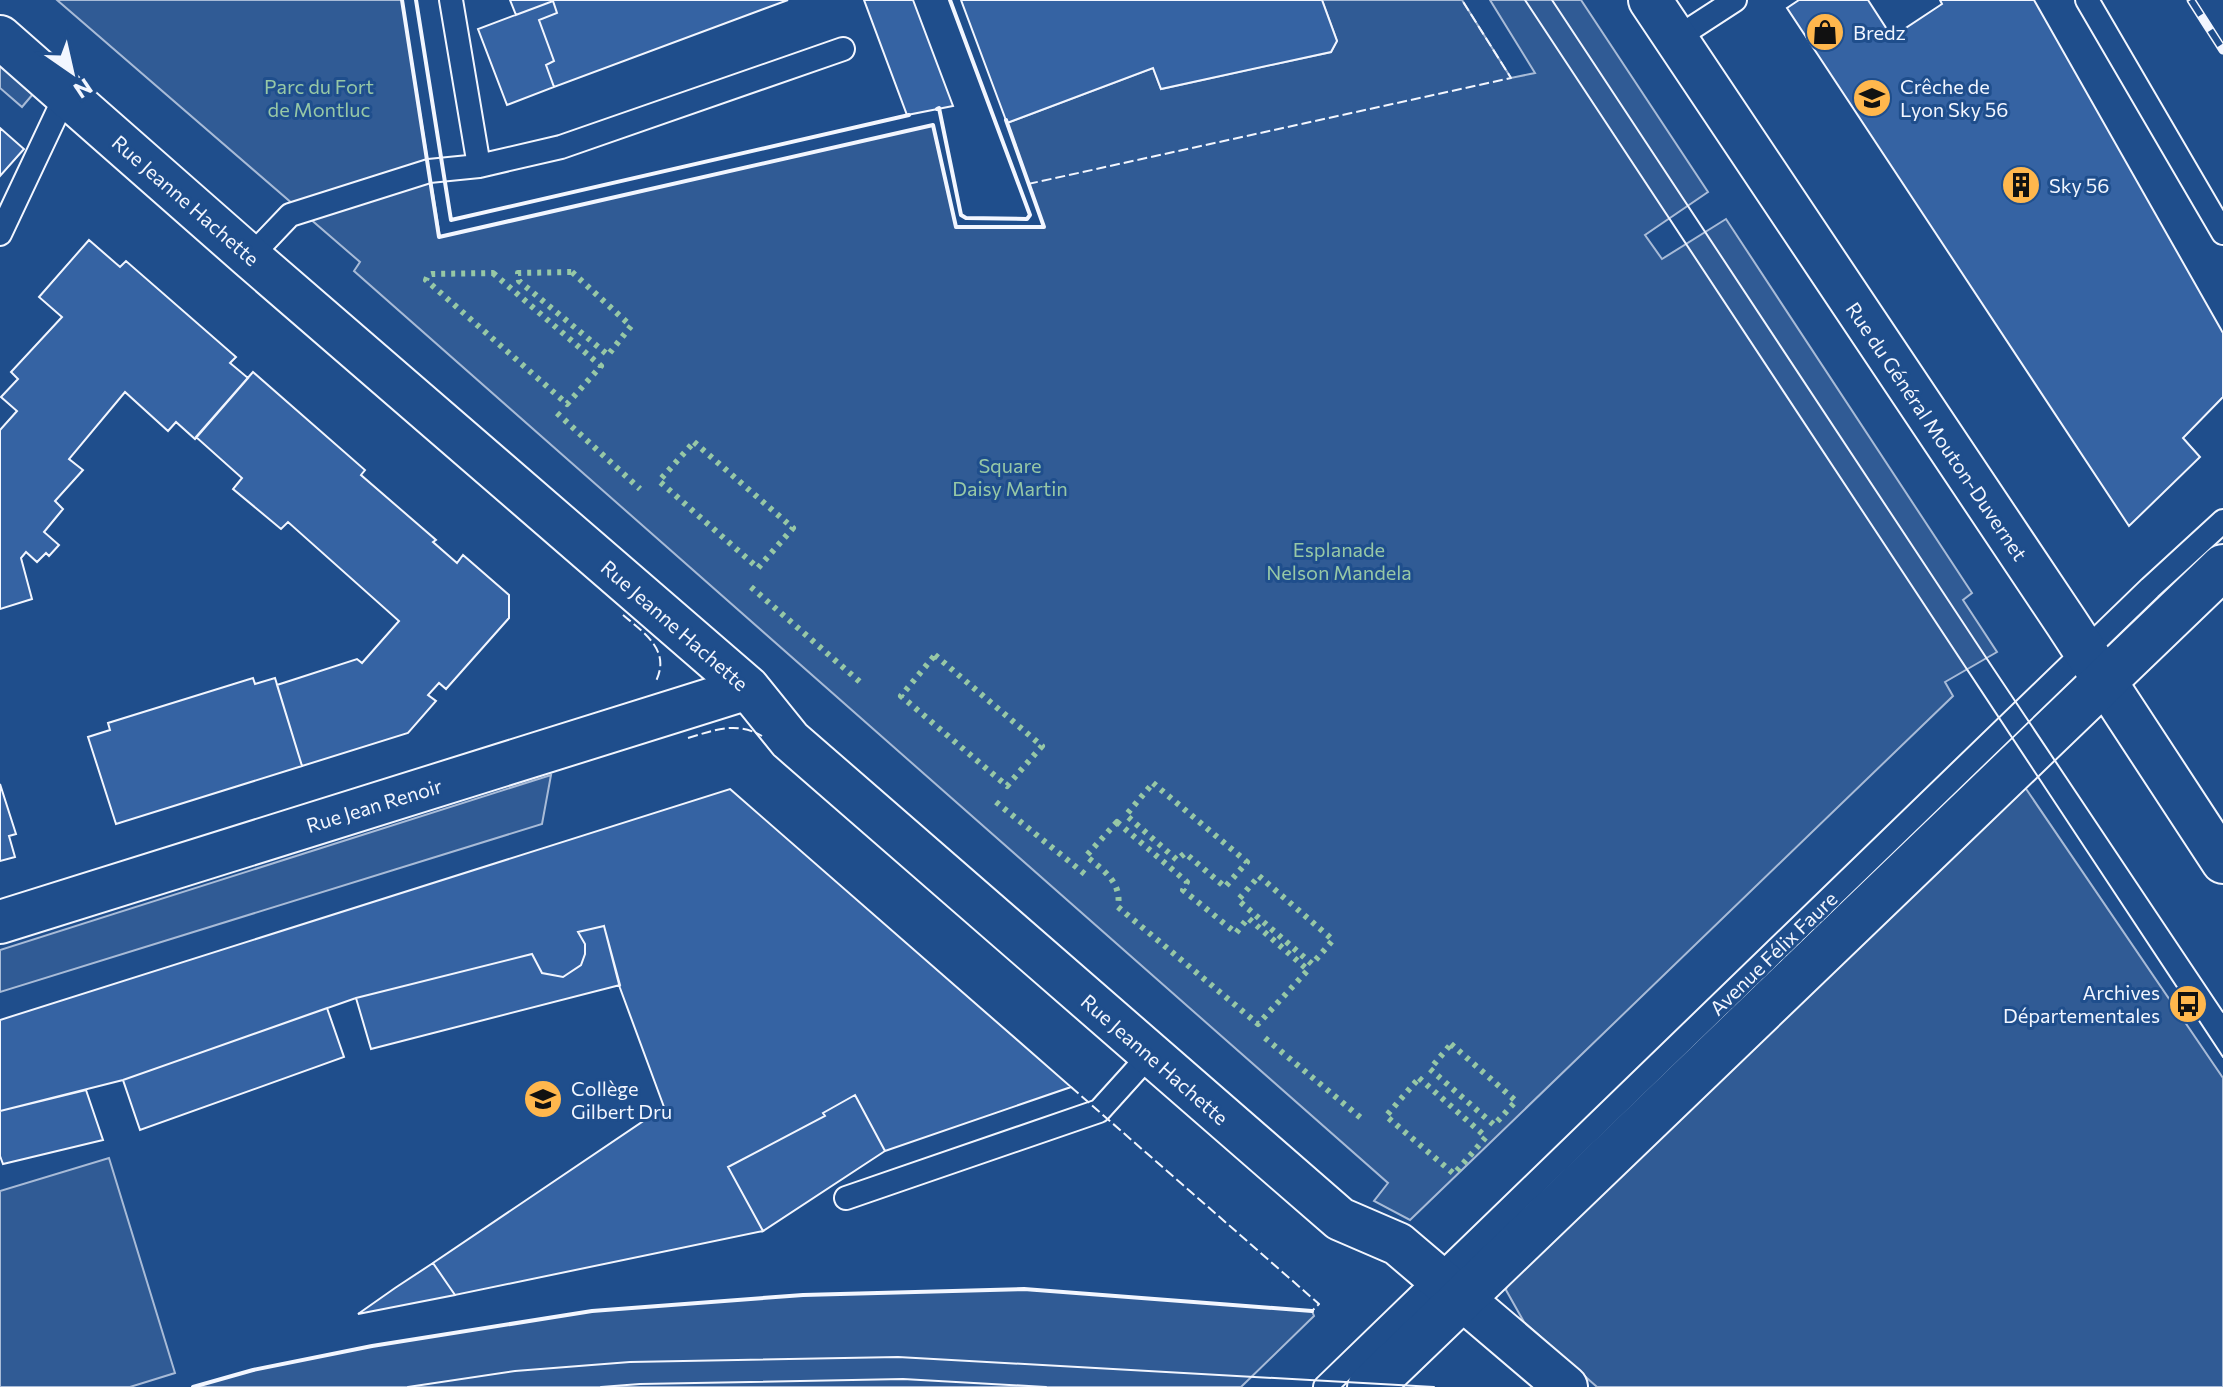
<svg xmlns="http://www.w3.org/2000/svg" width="2223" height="1387" font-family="Commissioner,sans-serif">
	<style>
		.built { fill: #305b95; stroke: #a8bbd7; stroke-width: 2 }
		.building { fill: #3563a3; stroke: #f2f6ff; stroke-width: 2 }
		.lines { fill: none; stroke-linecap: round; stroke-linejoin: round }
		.lane-casing { stroke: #f2f6ff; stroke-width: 26 }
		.street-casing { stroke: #f2f6ff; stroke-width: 46 }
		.secondary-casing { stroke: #f2f6ff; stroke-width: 48 }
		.lane { stroke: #1f4e8c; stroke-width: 22 }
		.street { stroke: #1f4e8c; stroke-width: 42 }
		.secondary { stroke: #1f4e8c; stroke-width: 44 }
		.tram { stroke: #f2f6ff; stroke-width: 2 }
		.rail-casing { stroke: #f2f6ff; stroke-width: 9 }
		.rail { stroke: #1f4e8c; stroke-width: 6; stroke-dasharray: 18; stroke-linecap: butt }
		.hedge { stroke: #97c8a6; stroke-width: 6; stroke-dasharray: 4 6; stroke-linecap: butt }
		.fence { stroke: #f2f6ff; stroke-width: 2; stroke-dasharray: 10 4; stroke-linecap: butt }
		.wall { stroke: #f2f6ff; stroke-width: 4 }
		.labels { text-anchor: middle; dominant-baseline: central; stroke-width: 6; stroke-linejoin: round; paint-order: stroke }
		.poi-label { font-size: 20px; fill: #f2f6ff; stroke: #1f4e8c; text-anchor: start }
		.park-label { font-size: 20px; fill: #97c8a6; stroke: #1f4e8c }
		.street-label { font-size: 20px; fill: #f2f6ff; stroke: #1f4e8c }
	</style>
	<rect width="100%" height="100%" fill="#1f4e8c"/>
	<path class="built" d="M57 0H402L440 237 933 125 956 227H1044L1007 123 1153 68 1161 89 1331 52 1337 41 1322 0H1462L1511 78 1535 73 1490 0H1581L1708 192 1645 235 1662 259 1726 219 1972 593 1963 600 1997 652 1945 682 1953 696 1410 1220 1374 1201 1388 1183 354 271 360 262Z
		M0 65 33 94 22 107 0 88Z
		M551 775 542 824 0 992V950Z
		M2020 780 2223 1078V1387H1597L1524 1322 1506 1290 1510 1269Z
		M109 1158 175 1373 130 1387H0V1191Z
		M1024 1289 1312 1311 1314 1316 1241 1387H193L253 1370 372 1346 592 1311 803 1295Z"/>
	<path class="building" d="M510 0H788L554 87 546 65 554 61 539 20 557 13 553 1 516 15Z
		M864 0H913L953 106 907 115Z
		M961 0H1322L1337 41 1331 52 1161 89 1153 68 1007 123Z
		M1799 0H1868L1892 37 1942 4 1940 0H2034L2223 333V397L2183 438 2200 457 2129 526 1787 8Z
		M553 1 557 13 539 20 554 61 546 65 554 87 507 105 478 29Z
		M0 128 24 149 0 176Z
		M89 240 120 267 126 261 236 357 230 363 248 378 195 439 176 422 168 431 125 392 69 459 83 470 55 501 63 509 44 532 59 545 49 556 46 553 37 562 26 552 21 558 32 599 0 609V430L17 411 1 397 18 379 11 372 62 317 39 297Z
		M253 372 365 470 361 475 436 540 433 542 457 563 463 555 509 595V618L446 689 439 683 428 695 436 701 408 733 302 766 277 685 357 659 362 663 399 621 288 522 281 529 233 489 242 478 196 437Z
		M253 678 255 684 275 678 302 766 116 824 88 737 110 730 108 723Z
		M0 784 16 834 9 836 15 857 0 861Z
		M730 789 1071 1087 885 1151 855 1095 823 1113 825 1116 728 1167 763 1231 455 1295 433 1263 664 1107 620 988 604 926 578 932 585 944V954L581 965 563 977 542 973 532 954 356 998 123 1080 0 1111V1020Z
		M604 926 620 985 371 1049 356 998 532 954 542 973 563 977 581 965 585 954V944L578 932Z
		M327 1008 344 1057 140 1130 123 1080Z
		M86 1090 103 1140 3 1164 0 1156V1111Z
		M855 1095 885 1151 763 1231 728 1167 825 1116 823 1113Z
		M433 1263 455 1295 358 1314 395 1288Z"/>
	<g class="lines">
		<defs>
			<path id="lane" d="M451 0 479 166
				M2087 0 2223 233
				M1675 39 1735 0
				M0 234 66 94
				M250 257 290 215 429 171 479 166 561 147 843 49
				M846 1198 1099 1111 1155 1049
				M1325 1387 2150 588 2223 521"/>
			<path id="street" d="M1650 0 2066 622 2223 862
				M0 37 250 257 748 688 790 740 1340 1219 1398 1244 1566 1387
				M0 922 748 688"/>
			<path id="secondary" d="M1370 1387 2223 567"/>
		</defs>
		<use href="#lane" class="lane-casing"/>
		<use href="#street" class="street-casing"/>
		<use href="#secondary" class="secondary-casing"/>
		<use href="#lane" class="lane"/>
		<use href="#street" class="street"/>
		<use href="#secondary" class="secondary"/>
		<path class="tram" d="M1525 0 2223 1057
			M1552 0 1993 668 2223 1012
			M408 1387 515 1371 630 1362 898 1357 1434 1387
			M601 1387 640 1384 903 1379 1046 1387"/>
		<defs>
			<path id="rail" d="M2191 0 2223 50"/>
		</defs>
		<use href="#rail" class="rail-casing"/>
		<use href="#rail" class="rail"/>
		<path class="hedge" d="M572 272 631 326 608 355 519 281 518 273Z
			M493 273 601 366 567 404 426 280 428 275 432 274Z
			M557 413 640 489
			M694 442 793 528 758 568 659 481Z
			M751 587 860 682
			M935 655 1042 746 1007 786 901 696Z
			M1153 783 1247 862 1225 887 1185 853 1177 860 1126 815Z
			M996 802 1086 875
			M1117 822 1187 882 1183 890 1236 933 1248 918 1308 970 1258 1024 1118 907C1122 882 1104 871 1086 856Z
			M1259 876 1333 940 1312 964 1238 900Z
			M1265 1038 1361 1118
			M1451 1044 1516 1101 1494 1125 1430 1069Z
			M1419 1078 1486 1137 1454 1174 1386 1116Z"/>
		<path class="fence" d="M1028 184 1511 78 1462 0
			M623 615C644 633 671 650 656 681
			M688 738C715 730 736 721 762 736
			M1071 1087 1319 1304 1312 1311"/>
		<path class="wall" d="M402 0 439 237 933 125 956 227H1044L1006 120
			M416 0 451 220 909 115
			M937 109 939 108 961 215 966 218 1027 219 1030 215 950 0
			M193 1387 253 1370 372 1346 592 1311 803 1295 1024 1289 1312 1311"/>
	</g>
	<defs>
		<symbol id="shop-disc" viewBox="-11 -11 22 22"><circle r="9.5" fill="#ffb74d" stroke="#1f4e8c"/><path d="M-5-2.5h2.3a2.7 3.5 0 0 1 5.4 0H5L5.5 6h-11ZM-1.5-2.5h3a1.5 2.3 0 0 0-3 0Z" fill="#111"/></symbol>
		<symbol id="school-disc" viewBox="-11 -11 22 22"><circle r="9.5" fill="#ffb74d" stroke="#1f4e8c"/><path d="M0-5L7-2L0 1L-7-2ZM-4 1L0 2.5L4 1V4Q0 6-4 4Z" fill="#111"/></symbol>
		<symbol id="building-disc" viewBox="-11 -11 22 22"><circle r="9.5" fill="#ffb74d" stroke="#1f4e8c"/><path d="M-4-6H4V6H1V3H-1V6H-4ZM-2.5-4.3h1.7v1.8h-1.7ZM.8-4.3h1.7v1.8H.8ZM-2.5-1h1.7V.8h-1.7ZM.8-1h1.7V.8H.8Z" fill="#111"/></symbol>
		<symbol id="bus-disc" viewBox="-11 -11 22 22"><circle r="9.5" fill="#ffb74d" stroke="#1f4e8c"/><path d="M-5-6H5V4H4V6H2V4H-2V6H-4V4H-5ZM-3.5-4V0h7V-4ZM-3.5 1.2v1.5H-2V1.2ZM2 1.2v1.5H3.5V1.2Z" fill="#111"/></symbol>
	</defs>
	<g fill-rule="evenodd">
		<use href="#shop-disc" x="1803" y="10" width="44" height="44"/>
		<use href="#school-disc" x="1850" y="76" width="44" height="44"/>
		<use href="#building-disc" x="1999" y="163" width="44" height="44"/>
		<use href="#bus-disc" x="2166" y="982" width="44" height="44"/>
		<use href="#school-disc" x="521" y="1077" width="44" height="44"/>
	</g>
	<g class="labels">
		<g class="poi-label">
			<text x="1853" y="32">Bredz</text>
			<text x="1900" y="86">Crêche de<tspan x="1900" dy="23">Lyon Sky 56</tspan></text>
			<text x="2049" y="185">Sky 56</text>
			<text x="2160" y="992" text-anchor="end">Archives<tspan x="2160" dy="23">Départementales</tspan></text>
			<text x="571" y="1088">Collège<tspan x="571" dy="23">Gilbert Dru</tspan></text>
		</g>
		<g class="park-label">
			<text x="319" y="86">Parc du Fort<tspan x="319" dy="23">de Montluc</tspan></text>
			<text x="1010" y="465">Square<tspan x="1010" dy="23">Daisy Martin</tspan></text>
			<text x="1339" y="549">Esplanade<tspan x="1339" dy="23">Nelson Mandela</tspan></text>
		</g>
		<g class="street-label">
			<text transform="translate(186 200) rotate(41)">Rue Jeanne Hachette</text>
			<text transform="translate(1937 431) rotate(56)">Rue du Général Mouton-Duvernet</text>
			<text transform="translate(675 625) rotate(41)">Rue Jeanne Hachette</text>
			<text transform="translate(374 805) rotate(-17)">Rue Jean Renoir</text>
			<text transform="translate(1773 953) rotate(-44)">Avenue Félix Faure</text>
			<text transform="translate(1155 1059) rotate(41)">Rue Jeanne Hachette</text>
		</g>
	</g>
	<g transform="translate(72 72) rotate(146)" stroke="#1f4e8c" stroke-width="6" paint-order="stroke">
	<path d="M0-6L14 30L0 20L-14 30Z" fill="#f2f6ff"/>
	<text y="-12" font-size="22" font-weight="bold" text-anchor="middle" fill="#f2f6ff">N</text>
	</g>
</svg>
